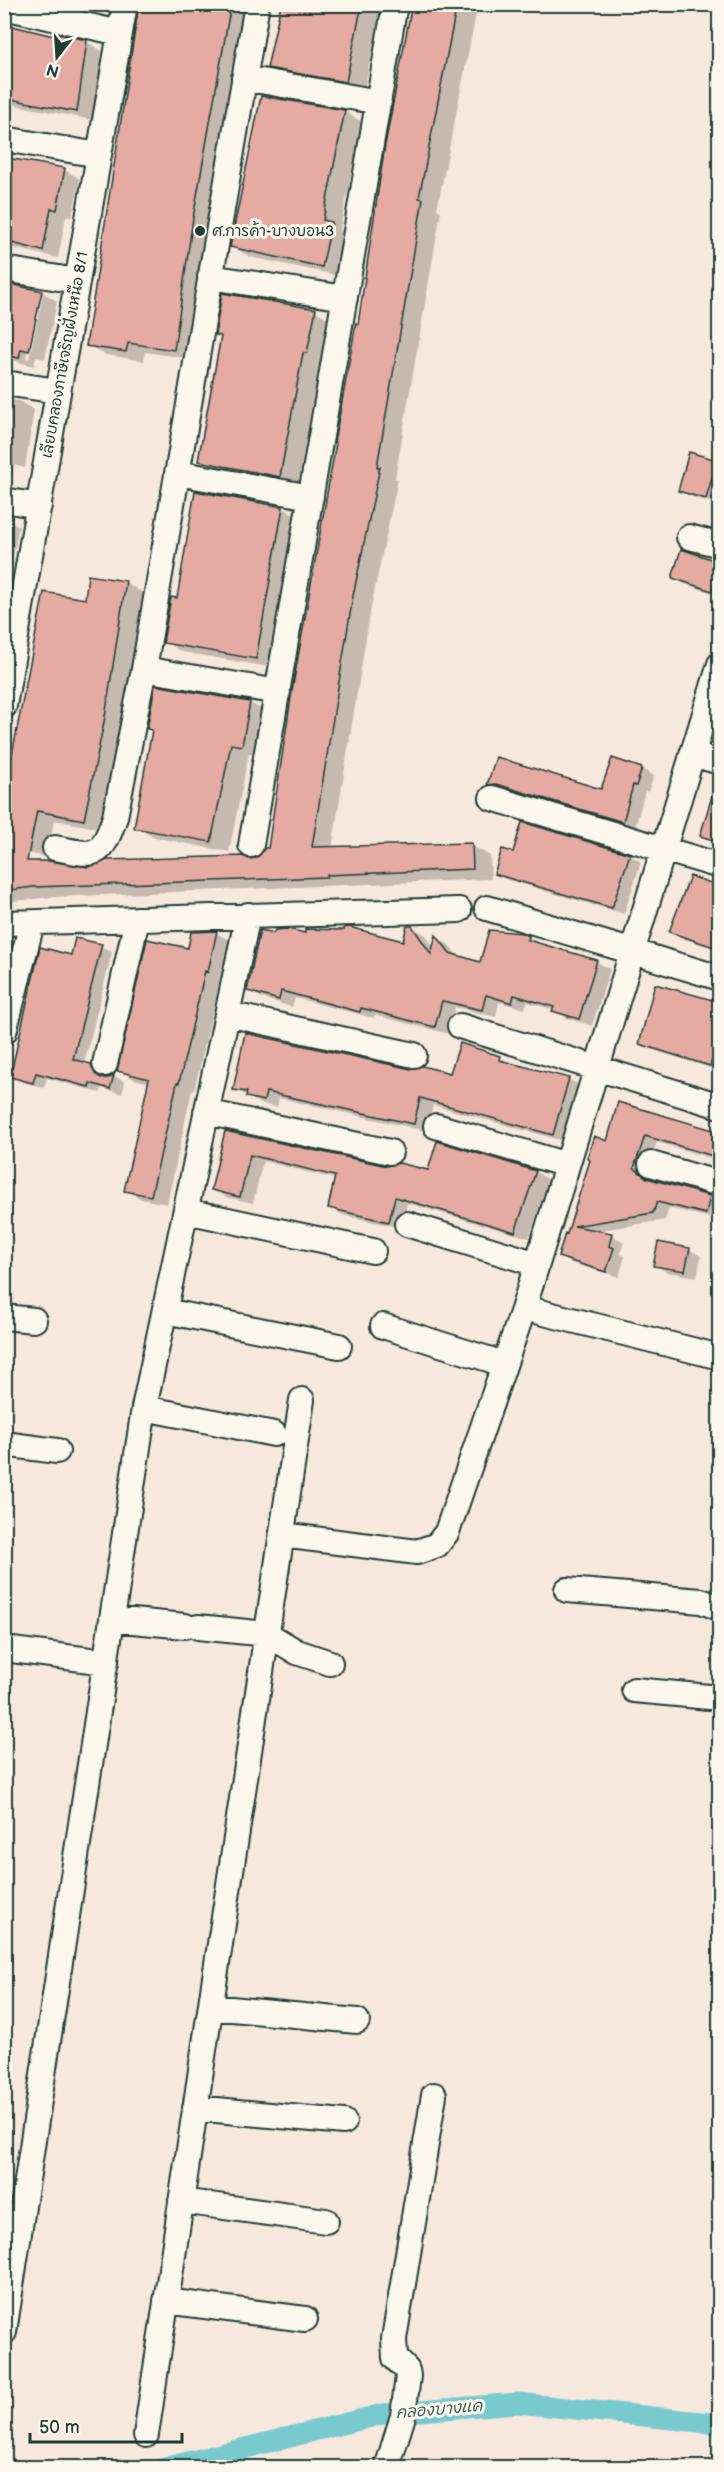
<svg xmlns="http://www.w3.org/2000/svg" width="724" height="2472" font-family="'Balsamiq Sans','Playpen Sans Thai',sans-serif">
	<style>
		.shadow { fill: #0003; fill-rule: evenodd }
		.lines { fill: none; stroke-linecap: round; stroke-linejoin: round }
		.canal { stroke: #79cacf; stroke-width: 21 }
		.building { fill: #e5aba2; stroke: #1f3d34; stroke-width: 1.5 }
		.minor-casing { stroke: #1f3d34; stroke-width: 28 }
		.minor { stroke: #fbf7ec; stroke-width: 24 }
		.poi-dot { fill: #1f3d34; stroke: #fbf7ec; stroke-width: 2 }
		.labels { text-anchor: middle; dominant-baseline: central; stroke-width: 6; stroke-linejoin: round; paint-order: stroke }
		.poi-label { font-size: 15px; fill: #1f3d34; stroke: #fbf7ec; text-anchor: start }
		.street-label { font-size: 15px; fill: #1f3d34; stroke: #fbf7ec }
		.water-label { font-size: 16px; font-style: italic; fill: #36605b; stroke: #fbf7ec }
	</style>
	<rect width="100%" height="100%" fill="#f7e8dd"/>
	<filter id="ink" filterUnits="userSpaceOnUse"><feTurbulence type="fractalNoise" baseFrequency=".0167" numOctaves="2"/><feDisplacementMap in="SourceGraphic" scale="12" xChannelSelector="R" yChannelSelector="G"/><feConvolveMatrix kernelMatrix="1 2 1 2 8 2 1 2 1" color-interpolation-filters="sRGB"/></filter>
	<g filter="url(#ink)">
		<path class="shadow" d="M140 4H249L192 359 145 352 144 361 106 355 88 345Z
			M282 4H382L364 91 287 77 269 67Z
			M415 4H478L437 209 441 211 395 478 398 479 371 607 332 848 471 845 490 856 491 879 53 897 13 901 4 897V870L88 869 249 861 257 860 269 849Z
			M4 26 59 39V36L87 42 102 51 93 120 4 103Z
			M262 97 345 112 362 122 340 229 349 234 340 276 250 257 232 246Z
			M4 160 65 170 80 179 72 217 66 216 58 258 4 246Z
			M11 286 42 292 57 301 45 359 36 357 34 366 4 358V287L11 289ZM40 295H43L29 359 26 358Z
			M315 311 333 321 325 362H321L298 486 217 471 199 460 222 337 217 334Z
			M4 399 19 401 34 410 25 468 14 465 12 476 4 474Z
			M690 454 720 463V505L692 497 680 490Z
			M196 492 283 508 301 518 274 668 182 652 165 642 178 600Z
			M4 513 12 522 19 526 9 577 4 576Z
			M720 563V595L685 584 673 577Z
			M126 583 143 593 122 727 101 829 54 820 47 857 14 850Z
			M156 687 250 703 268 713 260 755 249 753 229 852 153 837 136 827 154 731 148 728Z
			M497 759 602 791 613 759 642 769 654 776 648 792 645 791 635 828 509 790 501 791 489 784Z
			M719 779H720V845L702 836Z
			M514 854 630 855 641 862 624 914 508 880 496 874Z
			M720 887V950L685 939 671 931Z
			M412 927 426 935 434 948 437 938 449 945 459 958 481 964 529 937 542 946 597 962 610 969 592 1026 567 1018 554 1010 527 1002 525 1009 499 1002 496 1017 455 1007 449 1034 375 1015 374 1018 295 998 292 1007 262 998 248 990 275 935H306L404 943Z
			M216 933 231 941 224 979H220L194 1091 192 1090 167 1204 141 1199 125 1190 150 1083 134 1079 119 1070Z
			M4 937 20 945 11 978 6 976 4 987Z
			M101 946 112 952 84 1064 102 1073 105 1079 114 1076 125 1082 122 1094 102 1088 100 1093 47 1078 44 1088 23 1082 11 1076 72 956Z
			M720 1004V1071L653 1050 641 1043Z
			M461 1045 500 1057 513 1065 568 1079 582 1087 567 1142 433 1105 427 1131 279 1098 277 1107 261 1104 235 1089 411 1070 451 1075Z
			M619 1104 720 1132V1161L657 1142 646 1176 651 1180 709 1197 720 1203V1214L718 1220 669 1208 665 1220 595 1231 612 1235 624 1242 620 1254 625 1256 619 1277 571 1263 559 1256 608 1143Z
			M226 1132 387 1167 429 1171 438 1143 536 1172 549 1180 529 1238 407 1203 402 1228 343 1215 330 1207 336 1179 263 1161 253 1203 226 1197 213 1189Z
			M689 1249 701 1256 697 1277 667 1272 655 1265Z"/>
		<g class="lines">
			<path class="canal" d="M164 2468 383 2414 518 2403 720 2424"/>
		</g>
		<path class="building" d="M139 4H231L193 218 174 350 128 343 126 352 86 346Z
			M281 4H362L346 82 267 68Z
			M412 4H457L419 198 423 199 377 467H380L353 596 312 847 472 843 473 869 327 875V877L33 887 4 891V795L44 592 85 599 88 575 126 581 105 717 84 820 37 811 27 861H49L88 867 107 860 243 856 249 859 256 858 265 848H268L292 691 336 443 334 442 341 407 356 323 358 324 385 145Z
			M4 24 58 37V34L87 40 77 112 4 98Z
			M261 96 345 110 323 220 332 222 322 267 230 247Z
			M7 158 65 168 57 210 51 208 43 251 4 241V169Z
			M10 284 42 291 29 351 21 349 19 358 4 355V312Z
			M222 293 316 309 307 353H303L280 477 198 461 221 336 215 335Z
			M689 452 717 460 706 499 678 491Z
			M195 491 283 507 256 659 163 643 171 597 177 598Z
			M681 549 720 562 712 591 672 578Z
			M155 685 250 702 242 746 231 744 211 842 134 828 152 730 147 729Z
			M496 757 601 789 612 758 642 768 636 786 633 785 623 822 496 784 487 785Z
			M715 786H720V842L700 836Z
			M522 822 630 854 612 908 494 874 502 849 513 852Z
			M690 876 720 886V949L669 932Z
			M407 926H412L431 954 436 935 450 953 480 962 489 930 522 933 529 936 528 940 597 960 579 1019 552 1011 554 1007 514 995 512 1003 486 995 482 1010 442 1001 435 1027 361 1008 360 1012 281 991 279 1000 247 991 260 930 274 933 275 930 288 929 305 933V929L344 930V928L349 927 403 941Z
			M217 931 208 972 205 971 179 1083H177L151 1196 124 1191 149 1079 117 1071 147 939 188 948 191 932Z
			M75 938 102 944 73 1059 91 1064 95 1074 101 1078H109L114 1075 110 1089 90 1083 89 1087 36 1073 33 1083 10 1077 40 947 71 955Z
			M655 984 720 1002V1035L710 1066 639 1044Z
			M245 1033 411 1069 422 1066 450 1073 460 1043 500 1056 499 1060 569 1078 553 1135 420 1098 414 1124 266 1092 264 1101 246 1097 247 1092 233 1090Z
			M618 1102 720 1132V1158L645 1136 634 1168 647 1178 710 1196 706 1214 657 1202 653 1213 574 1226 612 1233 609 1246 614 1248 606 1272 558 1257 565 1233 567 1234 590 1160 587 1158 594 1136 607 1141Z
			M225 1131 387 1166 399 1163 428 1170 437 1141 536 1171 515 1232 395 1197 389 1222 328 1208 335 1176 250 1155 240 1197 211 1190Z
			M658 1242 690 1248 685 1271 653 1266Z"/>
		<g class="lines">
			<defs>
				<path id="minor" d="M4 7 120 33
					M244 78 379 102
					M4 139 99 155
					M4 269 77 281
					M210 277 345 298
					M4 383 58 391
					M177 473 311 497
					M4 500 39 506
					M689 537 720 545
					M144 669 278 692
					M4 706 125 4
					M692 754 720 762
					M492 798 720 866
					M251 845 395 4
					M55 848C96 856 101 859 115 817L144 669 257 4
					M487 908 720 978
					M4 923 459 910
					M227 1014 414 1055
					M460 1026 720 1106
					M4 1032 32 923
					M105 1064 137 919
					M206 1112 390 1152
					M436 1126 567 1165
					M651 1164 720 1184
					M186 1211 373 1251
					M407 1224 537 1264
					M165 1311 339 1346
					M536 1311 720 1357
					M4 1317 34 1320
					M383 1326 504 1364
					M144 1408 274 1434
					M4 1444 57 1451
					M282 1535 417 1552 437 1545 447 1532 523 1310 720 664
					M567 1590 701 1601 720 1608
					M112 1619 185 1626
					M198 1627 267 1634 297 1652 330 1663
					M4 1649 106 1662
					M634 1690 720 1698
					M211 2007 357 2021
					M195 2108 344 2122
					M181 2201 326 2221
					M166 2301 305 2319
					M4 2332 144 1408 248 915
					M146 2435 302 1400
					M387 2468 403 2416 408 2376 407 2370 395 2358 394 2339 434 2095"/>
			</defs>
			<use href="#minor" class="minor-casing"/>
			<use href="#minor" class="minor"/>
		</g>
	</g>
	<circle class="poi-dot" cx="200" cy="231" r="6"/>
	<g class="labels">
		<g class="poi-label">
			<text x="212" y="231">ศ.การค้า-บางบอน3</text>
		</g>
		<g class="street-label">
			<text transform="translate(65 355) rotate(-80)">เลียบคลองภาษีเจริญฝั่งเหนือ 8/1</text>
		</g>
		<g class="water-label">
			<text transform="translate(439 2410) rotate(-5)">คลองบางแค</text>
		</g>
	</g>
	<rect width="724" height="2472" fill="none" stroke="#fbf7ec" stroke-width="24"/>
	<rect x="12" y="12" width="700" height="2448" fill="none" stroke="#1f3d34" stroke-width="2" filter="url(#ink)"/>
	<g transform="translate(57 57) rotate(197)" stroke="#fbf7ec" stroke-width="4.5" paint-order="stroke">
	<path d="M0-4.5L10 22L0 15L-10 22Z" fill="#1f3d34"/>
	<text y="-9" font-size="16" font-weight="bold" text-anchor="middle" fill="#1f3d34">N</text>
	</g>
	<path d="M30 2433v9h152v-9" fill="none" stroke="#1f3d34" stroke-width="3"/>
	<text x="39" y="2433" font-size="18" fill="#1f3d34" stroke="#fbf7ec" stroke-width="4.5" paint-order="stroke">50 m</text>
</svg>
